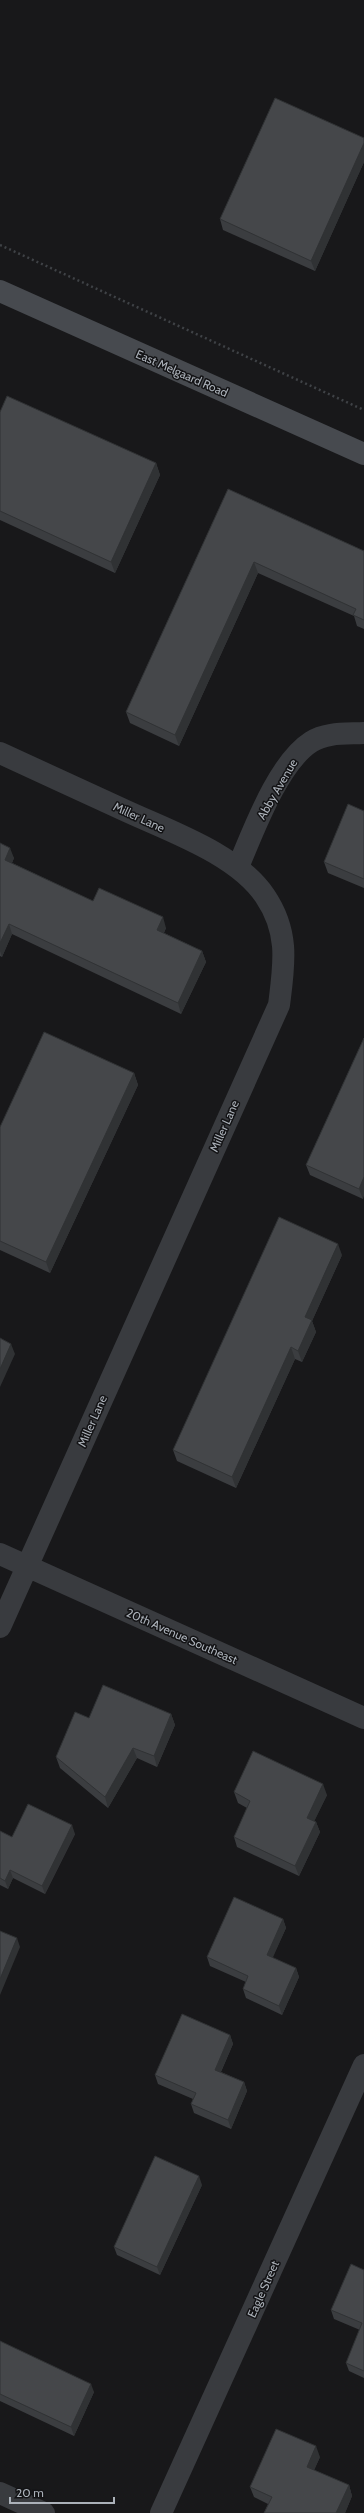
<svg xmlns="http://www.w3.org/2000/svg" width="364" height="2513" font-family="Cabin,sans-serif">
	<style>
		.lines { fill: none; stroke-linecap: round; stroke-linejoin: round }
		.path { stroke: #3f4246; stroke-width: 2.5; stroke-dasharray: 2 3; stroke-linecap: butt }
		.street { stroke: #393b3f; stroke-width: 22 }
		.secondary { stroke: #474a4f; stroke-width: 22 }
		.wall { fill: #3b3d40 }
		.shaded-wall { fill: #303234 }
		.building { fill: #45474a; stroke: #303234 }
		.labels { text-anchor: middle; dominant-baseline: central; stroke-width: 3; stroke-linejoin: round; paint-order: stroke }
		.street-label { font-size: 12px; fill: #abb1b9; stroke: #131315 }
	</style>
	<rect width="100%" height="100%" fill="#18181a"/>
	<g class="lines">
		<path class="path" d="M0 245 364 410"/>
		<path class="street" d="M0 753C41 772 83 791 124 810 169 831 237 854 265 896 290 933 284 965 279 1005L0 1627
			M238 867C253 832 278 763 311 742 326 732 347 734 364 733
			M0 1554 364 1718
			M0 2493 44 2513
			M161 2513 364 2065"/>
		<path class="secondary" d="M0 291 364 454"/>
	</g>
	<path class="wall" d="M364 138V162L315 271 223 230 220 219Z
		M0 412 156 463 160 475 115 573 0 520Z
		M228 489 364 551V629L357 626 354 616 258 573 179 746 130 723 126 712Z
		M364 811V888L328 873 324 862Z
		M0 843 14 858 12 863 93 901 166 928 164 933 202 951 206 962 181 1014 12 934 2 957 0 956Z
		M364 1038 363 1199 310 1175 306 1165Z
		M134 1073 138 1085 50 1273 0 1250V1127Z
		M342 1255 312 1321 316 1332 302 1362 295 1359 236 1488 177 1461 173 1450Z
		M171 1714 175 1725 157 1767 137 1758 108 1808 60 1768 56 1757 89 1718Z
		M234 1792 327 1795 314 1821 316 1822 320 1832 299 1876 237 1847 234 1837 247 1808 238 1803Z
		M0 1831 12 1837 75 1834 45 1894 13 1878 8 1889 0 1885Z
		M283 1919 286 1928 272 1958 296 1968 299 1977 282 2015 246 1998 243 1989 246 1982 210 1966 207 1957Z
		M230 2035 233 2044 221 2072 244 2082 247 2091 231 2129 194 2113 191 2104 193 2099 158 2084 155 2075Z
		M202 2185 160 2275 117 2255 114 2247Z
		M364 2270V2378L349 2371 346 2363 360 2330 334 2319 331 2310Z
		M0 2341 94 2392 74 2436 0 2401Z
		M320 2457 314 2470 349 2485 352 2496 345 2513H264L268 2504 254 2497 250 2487Z"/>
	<path class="shaded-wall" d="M364 143V162L315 271 311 261Z
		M156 463 160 475 115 573 111 562Z
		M254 562 258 573 179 746 175 735Z
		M10 848 14 858 9 870 5 860Z
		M163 917 166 928 160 940 157 930Z
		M9 924 12 934 2 957 0 951V943Z
		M202 951 206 962 181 1014 178 1003Z
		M134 1073 138 1085 50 1273 46 1262Z
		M364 1177V1196L363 1199 359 1189Z
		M338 1244 342 1255 312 1321 316 1332 302 1362 298 1351 305 1317Z
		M11 1344 15 1354 0 1387V1369Z
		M291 1347 295 1359 236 1488 232 1477Z
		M171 1714 175 1725 157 1767 154 1756Z
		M133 1748 137 1758 108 1808 105 1797Z
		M323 1784 327 1795 311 1828 307 1818Z
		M316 1822 320 1832 299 1876 295 1866Z
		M72 1825 75 1834 45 1894 42 1886Z
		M10 1870 13 1878 8 1889 5 1881Z
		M283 1919 286 1928 270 1964 267 1955Z
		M17 1938 20 1947 0 1995V1979Z
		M296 1968 299 1977 282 2015 279 2006Z
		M230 2035 233 2044 218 2078 215 2070Z
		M244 2082 247 2091 231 2129 228 2120Z
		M199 2176 202 2185 160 2275 157 2267Z
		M91 2384 94 2392 74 2436 71 2427Z
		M316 2446 320 2457 311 2477 307 2467Z
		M349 2485 352 2496 345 2513H336Z"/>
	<path class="building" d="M275 98 364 138V143L311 261 220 219Z
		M7 396 156 463 111 562 0 511V412Z
		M228 489 364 551V620L353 615 356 609 254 562 175 735 126 712Z
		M348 804 364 811V879L324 862Z
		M0 843 10 848 5 860 93 901 99 888 163 917 157 930 202 951 178 1003 9 924 0 943Z
		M44 1032 134 1073 46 1262 0 1241V1127Z
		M364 1038V1177L359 1189 306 1165Z
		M279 1217 338 1244 305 1317 312 1320 298 1351 291 1347 232 1477 173 1450Z
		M0 1338 11 1344 0 1369Z
		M103 1685 171 1714 154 1756 133 1748 105 1797 56 1757 75 1712 89 1718Z
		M253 1751 323 1784 307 1818 316 1822 295 1866 234 1837 250 1801 234 1792Z
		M28 1804 72 1825 42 1886 10 1870 5 1881 0 1878V1831L12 1837Z
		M234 1897 283 1919 267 1955 296 1968 279 2006 243 1989 248 1976 207 1957Z
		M0 1931 17 1938 0 1979Z
		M182 2014 230 2035 215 2070 244 2082 228 2120 191 2104 196 2093 155 2075Z
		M155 2156 199 2176 157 2267 114 2247Z
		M351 2264 364 2270V2371L346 2363 362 2323 331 2310Z
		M0 2341 91 2384 71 2427 0 2394Z
		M276 2429 316 2446 307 2467 349 2485 336 2513H264L272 2497 250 2487Z"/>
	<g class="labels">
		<g class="street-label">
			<text transform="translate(182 373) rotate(24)">East Melgaard Road</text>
			<text transform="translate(277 789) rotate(-60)">Abby Avenue</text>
			<text transform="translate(139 817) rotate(25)">Miller Lane</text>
			<text transform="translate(224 1126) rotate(-66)">Miller Lane</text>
			<text transform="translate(92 1421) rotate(-66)">Miller Lane</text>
			<text transform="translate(182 1636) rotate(24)">20th Avenue Southeast</text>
			<text transform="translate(263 2289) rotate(-66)">Eagle Street</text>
		</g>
	</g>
	<path d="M10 2497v6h104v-6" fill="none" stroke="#abb1b9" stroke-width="2"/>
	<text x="16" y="2497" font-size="12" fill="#abb1b9" stroke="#131315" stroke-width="3" paint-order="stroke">20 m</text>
</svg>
